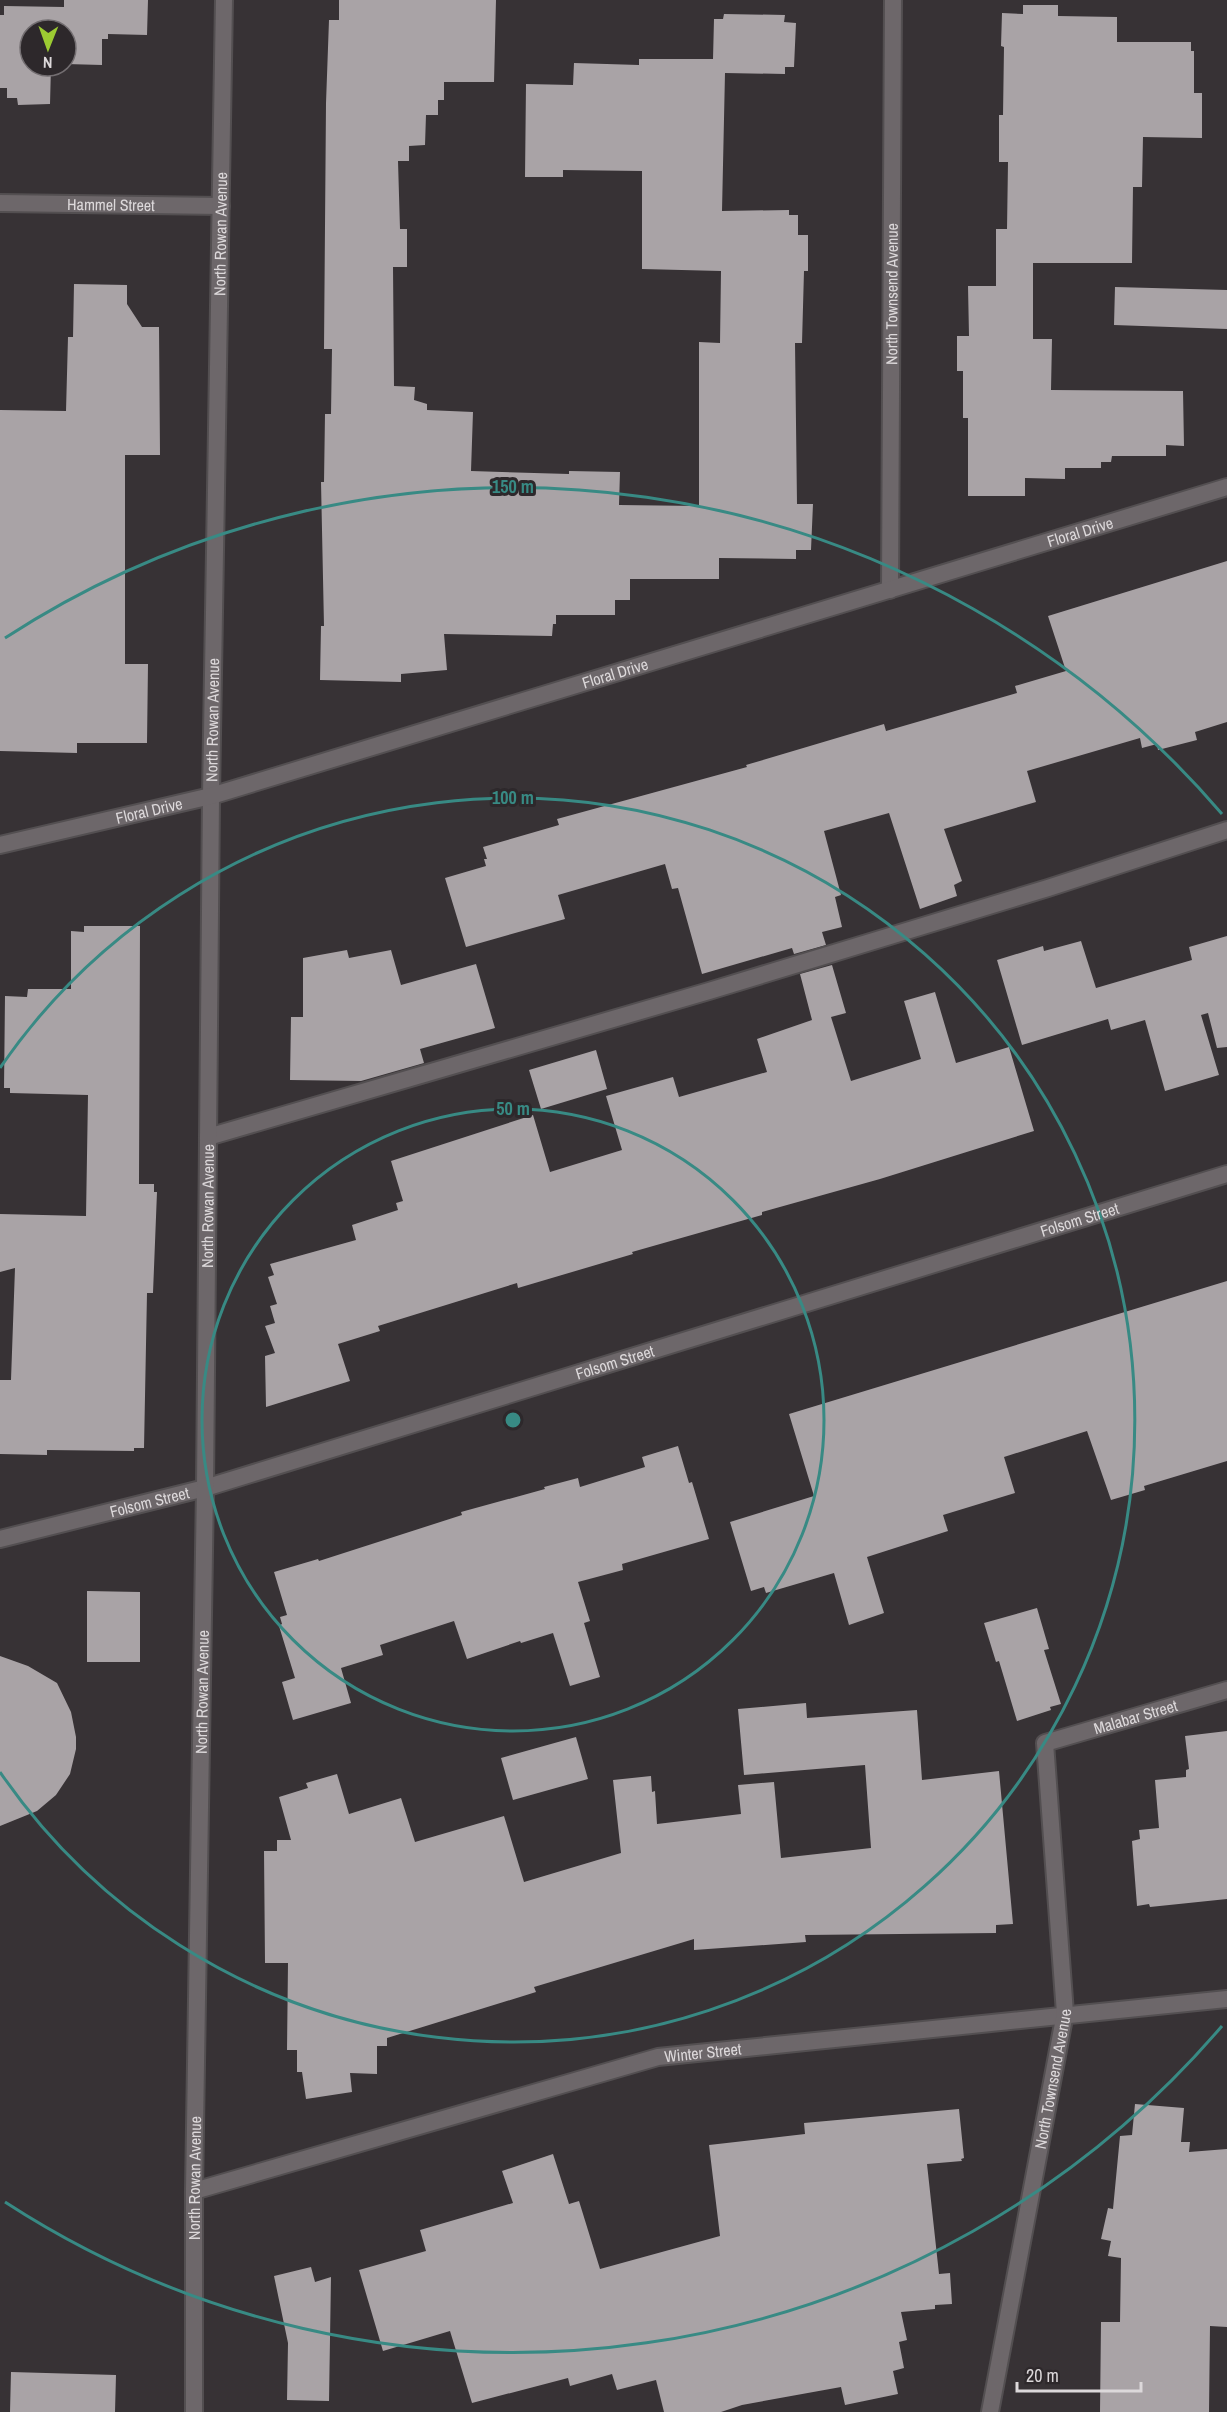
<svg xmlns="http://www.w3.org/2000/svg" width="1227" height="2412" font-family="'Archivo Narrow',sans-serif">
	<style>
		.building { fill: #a9a3a6 }
		.lines { fill: none; stroke-linecap: round; stroke-linejoin: round }
		.service-casing { stroke: #534f51; stroke-width: 20 }
		.minor-casing { stroke: #534f51; stroke-width: 20 }
		.tertiary-casing { stroke: #534f51; stroke-width: 20 }
		.service { stroke: #6d676a; stroke-width: 16 }
		.minor { stroke: #6d676a; stroke-width: 16 }
		.tertiary { stroke: #6d676a; stroke-width: 16 }
		.ring { fill: none; stroke: #388a84; stroke-width: 3 }
		.labels { text-anchor: middle; dominant-baseline: central; stroke-width: 6; stroke-linejoin: round; paint-order: stroke }
		.street-label { font-size: 16px; fill: #dcd8da; stroke: #2d282b }
		.centre { fill: #388a84; stroke: #2d282b; stroke-width: 3 }
		.ring-label { font-size: 18px; text-anchor: middle; font-weight: bold; fill: #388a84; stroke: #2d282b; stroke-width: 6; stroke-linejoin: round; paint-order: stroke }
	</style>
	<rect width="100%" height="100%" fill="#373235"/>
	<path class="building" d="M64 0H148L147 35 108 34V39H102V65L66 64V30H30V66H51L50 104 18 105 17 98H7V88H0V15H4V6L64 7Z
		M339 0H496L494 82H444V100H438V115H426L425 145 409 146V161H398L400 229H407V267H393L394 386 415 387 414 400 427 404V410L473 412 471 471 569 474V471L620 472 619 505 699 506V342L720 343 721 271 642 269V171L563 170V177H525L526 84 573 85 574 63 639 65V59H713L714 19H723L724 14 785 15 784 22 796 23 794 67H785V74L725 73 722 211 789 210V215H798V235H808V271H804L802 343H795L797 504H813L811 550H796V559L719 558V579H630V600H615V615H556V624H553L552 636 444 634 447 670 401 674V682L320 680 321 626H324L321 482H324L325 414H331L332 349H324L326 103 329 20H339Z
		M1023 5H1058V16L1117 17V42H1191V51H1194V93H1202V138L1143 137 1142 187H1133L1132 263H1033V339H1052L1051 390 1183 391 1184 446 1166 445V456H1112L1111 462H1101V468H1065V479L1025 478V496H968V418H963V371H957V336H969L968 286H996V229H1007L1008 162H999V115H1003L1004 47 1001 46 1002 13 1023 14Z
		M74 284 127 285V304L142 327H159L160 455H125V664H148L147 743H77V753L0 751V410L66 411 68 337H73Z
		M1115 287 1227 290V329L1114 325Z
		M1227 561V722L1195 732 1197 740 1158 750 1157 744 1142 748 1140 738 1027 771 1036 802 944 829 962 881 954 885 957 896 920 909 889 813 824 831 841 895 835 897 842 927 822 932 826 945 794 954 792 948 702 974 678 888 672 889 665 864 558 895 565 919 466 947 445 878 486 866 484 859H487L483 847 559 825 557 819 747 767 746 765 884 724 886 731 1017 693 1015 686 1066 671 1048 616Z
		M84 926H140L139 1184H154V1192H157L153 1293H147L144 1448H134V1451L47 1450V1455L0 1454V1380H11L15 1268 0 1272V1214L86 1216 88 1095 10 1093V1088H4L5 996 27 997 28 989H71V931L84 932Z
		M1227 936V1047L1217 1048 1208 1013 1201 1015 1219 1075 1165 1091 1145 1020 1111 1030 1108 1019 1022 1045 997 960 1043 946 1044 951 1081 941 1096 988 1192 960 1189 947Z
		M347 950 349 958 391 950 401 985 476 964 495 1028 420 1049 424 1063 361 1081 290 1080 291 1017H303V958Z
		M832 965 846 1013 831 1017 851 1081 921 1059 904 1001 935 992 956 1063 1009 1047 1034 1131 880 1179 762 1212V1215L632 1252 633 1254 518 1288 517 1283 378 1326 380 1331 338 1344 350 1381 266 1407 265 1356 275 1353 265 1326 275 1323 270 1306 277 1304 268 1277 274 1275 270 1264 356 1240 352 1225 398 1210 396 1203 403 1201 391 1161 533 1115 550 1172 622 1150 606 1096 673 1077 679 1097 767 1072 757 1039 812 1020 800 974Z
		M596 1050 607 1089 541 1109 529 1070Z
		M1227 1281V1461L1144 1486 1145 1490 1111 1500 1087 1431 1004 1457 1015 1493 943 1515 948 1531 867 1557 884 1613 849 1625 834 1573 766 1593 764 1587 751 1591 730 1522 814 1496 789 1414Z
		M678 1446 689 1483 692 1482 709 1539 622 1564 623 1570 578 1582 590 1621 584 1623 600 1677 570 1686 553 1633 521 1643 520 1641 467 1659 454 1621 380 1645 383 1655 341 1668 351 1703 293 1720 282 1682 295 1678 279 1626 282 1624 280 1617 287 1615 274 1572 318 1559 319 1561 462 1515 461 1512 545 1489 544 1487 578 1478 580 1487 645 1467 642 1457Z
		M87 1591 140 1592V1662H87Z
		M1037 1608 1049 1649 1044 1650 1061 1704 1050 1707 1051 1710 1017 1721 999 1661 996 1662 984 1623Z
		M0 1656 28 1666 57 1683 71 1712 76 1737V1749L70 1774 56 1795 37 1811 0 1826Z
		M806 1703 807 1718 917 1710 922 1780 999 1771 1013 1924 996 1925V1933L805 1935 806 1942 694 1950V1939L534 1987 536 1992 387 2038V2046H377V2074L350 2073 352 2092 306 2099 302 2072H297V2050H287L288 1963H265L264 1851H277V1840H291L279 1797 308 1788 306 1783 337 1774 349 1814 401 1798 415 1842 504 1816 524 1882 621 1853 613 1780 651 1776 652 1792 655 1791 657 1824 741 1814 738 1785 774 1782 781 1858 871 1848 865 1765 744 1775 738 1709Z
		M1227 1731V1899L1150 1907 1149 1904 1137 1906 1132 1841 1140 1839 1139 1830 1159 1828 1155 1780 1186 1777V1770L1189 1769 1185 1736Z
		M576 1737 588 1779 513 1800 501 1758Z
		M1135 2104 1184 2108 1181 2142H1190L1189 2152 1227 2149V2327L1210 2326 1209 2412H1100L1101 2322H1120L1121 2258 1108 2256 1111 2241 1101 2239 1108 2208 1113 2209 1120 2136 1132 2135Z
		M959 2109 964 2158 961 2159 962 2161 927 2164 939 2274 950 2273 952 2304 935 2305V2309L901 2312 907 2340 899 2342 904 2368 893 2371 898 2394 845 2405 841 2387 742 2405 721 2412H664L656 2380 617 2390 612 2374 570 2386 568 2378 472 2403 450 2331 383 2351 359 2270 426 2251 420 2230 513 2203 502 2171 553 2154 569 2204 579 2201 600 2269 720 2236 709 2145 805 2134 804 2123Z
		M311 2267 315 2282 331 2277 329 2401 287 2400 288 2343 274 2276Z
		M11 2372 116 2375 115 2412H10Z"/>
	<g class="lines">
		<defs>
			<path id="service" d="M208 1137 709 991 1048 888 1227 830"/>
			<g id="minor">
				<path id="s1" d="M0 203 221 206"/>
				<path id="s2" d="M890 590 893 0"/>
				<path id="s3" d="M0 1539 205 1488 1227 1174"/>
				<path id="s4" d="M194 2191 658 2057 1227 1999"/>
				<path id="s5" d="M194 2412V2191L205 1488 211 796"/>
				<path id="s6" d="M990 2412 1065 2013 1045 1743 1227 1690"/>
			</g>
			<g id="tertiary">
				<path id="s7" d="M211 796 224 0"/>
				<path id="s8" d="M0 845 211 796 1227 487"/>
			</g>
		</defs>
		<use href="#service" class="service-casing"/>
		<use href="#minor" class="minor-casing"/>
		<use href="#tertiary" class="tertiary-casing"/>
		<use href="#service" class="service"/>
		<use href="#minor" class="minor"/>
		<use href="#tertiary" class="tertiary"/>
	</g>
	<g class="ring">
		<circle cx="513" cy="1420" r="311"/>
		<path d="M0 1068A622 622 0 1 1 0 1772"/>
		<path d="M1222 2026A933 933 0 0 1 5 2202M5 638A933 933 0 0 1 1222 814"/>
	</g>
	<g class="labels">
		<g class="street-label">
			<text stroke="none"><textPath href="#s1" startOffset="111">Hammel Street</textPath></text>
			<text stroke="none"><textPath href="#s7" startOffset="562">North Rowan Avenue</textPath></text>
			<text stroke="none"><textPath href="#s2" startOffset="296">North Townsend Avenue</textPath></text>
			<text stroke="none"><textPath href="#s8" startOffset="1125">Floral Drive</textPath></text>
			<text stroke="none"><textPath href="#s8" startOffset="639">Floral Drive</textPath></text>
			<text stroke="none"><textPath href="#s7" startOffset="76">North Rowan Avenue</textPath></text>
			<text stroke="none"><textPath href="#s8" startOffset="153">Floral Drive</textPath></text>
			<text stroke="none"><textPath href="#s5" startOffset="1206">North Rowan Avenue</textPath></text>
			<text stroke="none"><textPath href="#s3" startOffset="1126">Folsom Street</textPath></text>
			<text stroke="none"><textPath href="#s3" startOffset="640">Folsom Street</textPath></text>
			<text stroke="none"><textPath href="#s3" startOffset="154">Folsom Street</textPath></text>
			<text stroke="none"><textPath href="#s5" startOffset="720">North Rowan Avenue</textPath></text>
			<text stroke="none"><textPath href="#s6" startOffset="771">Malabar Street</textPath></text>
			<text stroke="none"><textPath href="#s4" startOffset="528">Winter Street</textPath></text>
			<text stroke="none"><textPath href="#s6" startOffset="339">North Townsend Avenue</textPath></text>
			<text stroke="none"><textPath href="#s5" startOffset="234">North Rowan Avenue</textPath></text>
		</g>
	</g>
	<circle cx="513" cy="1420" r="9" class="centre"/>
	<g class="ring-label">
		<text x="513" y="493">150 m</text>
		<text x="513" y="804">100 m</text>
		<text x="513" y="1115">50 m</text>
	</g>
	<g transform="translate(48 48) rotate(181)"><circle r="28" fill="#2d282b" stroke="#736e71" stroke-width="1.5"/>
	<path d="M0-4.5L10 22L0 15L-10 22Z" fill="#9ccb32"/>
	<text y="-9" font-size="16" font-weight="bold" text-anchor="middle" fill="#dcd8da">N</text>
	</g>
	<path d="M1017 2382v9h124v-9" fill="none" stroke="#dcd8da" stroke-width="3"/>
	<text x="1026" y="2382" font-size="18" fill="#dcd8da" stroke="#2d282b" stroke-width="4.5" paint-order="stroke">20 m</text>
</svg>
